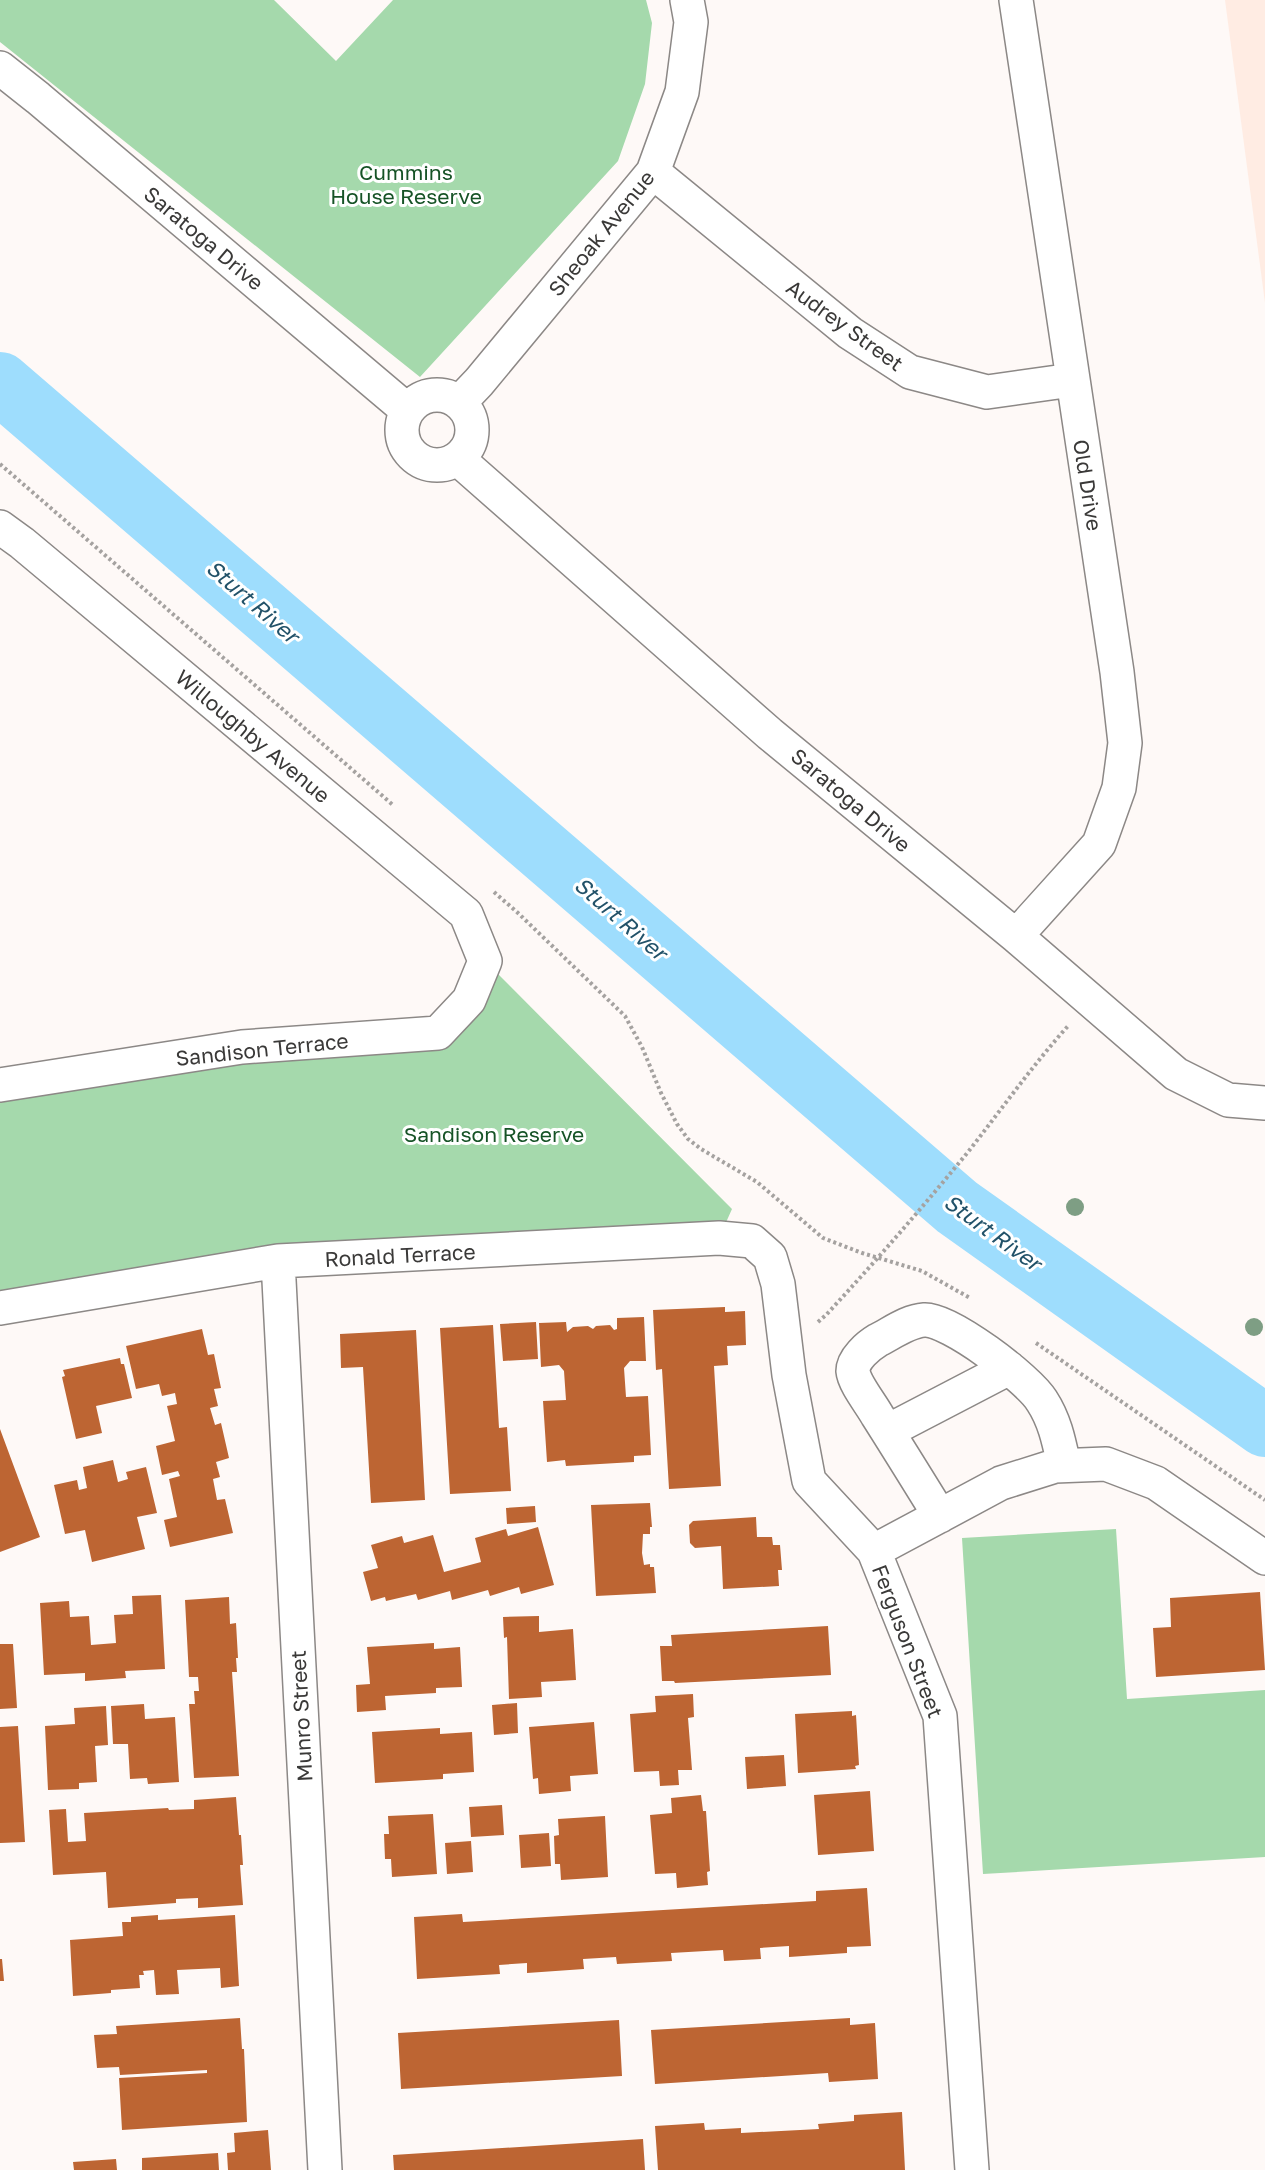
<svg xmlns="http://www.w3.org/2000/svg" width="1265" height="2170" font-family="'Golos Text',sans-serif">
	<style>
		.education { fill: #ffece3 }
		.green { fill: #a5d9ac }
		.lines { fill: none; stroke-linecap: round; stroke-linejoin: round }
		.river { stroke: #9eddfd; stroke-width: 62 }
		.building { fill: #bd6533 }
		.minor-casing { stroke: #8c8886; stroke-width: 36 }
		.path { stroke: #a5a2a0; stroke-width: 4; stroke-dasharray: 3 3; stroke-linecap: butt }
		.minor { stroke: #fff; stroke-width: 33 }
		.tree { fill: #7e9e84 }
		.labels { text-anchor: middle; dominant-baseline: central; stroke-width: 6; stroke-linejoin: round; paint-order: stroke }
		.park-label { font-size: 21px; fill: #165326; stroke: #fff }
		.street-label { font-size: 21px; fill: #3a3938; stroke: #fff }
		.water-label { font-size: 22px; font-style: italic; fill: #225269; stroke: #fff }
	</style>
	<rect width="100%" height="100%" fill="#fef9f7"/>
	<path class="education" d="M1225 0H1265V303Z"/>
	<path class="green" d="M0 0H274L336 61 393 0H646L652 23 645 84 618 161 420 377 0 42Z
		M485 961 732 1209 719 1238 278 1261 0 1308V1085L438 1033Z
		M1116 1529 1127 1699 1265 1690V1857L983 1874 962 1538Z"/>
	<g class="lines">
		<path class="river" d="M0 383 957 1207 1265 1426"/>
	</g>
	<path class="building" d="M725 1307V1312L745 1311 746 1345 727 1346 728 1365 714 1366 721 1486 669 1489 662 1369 656 1370 653 1310Z
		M644 1317 646 1361H630L624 1368 626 1397 648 1396 651 1455 634 1456V1462L566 1466 565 1460 547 1462 543 1401 566 1400 564 1371 559 1365 541 1367 539 1323 566 1322 567 1332 573 1327 588 1326 593 1329 596 1326 610 1325 614 1330 617 1329V1318Z
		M536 1322 538 1359 503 1361 500 1324Z
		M493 1325 499 1428 507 1427 511 1491 450 1494 440 1328Z
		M202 1329 208 1355 214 1354 221 1388 214 1389 218 1406 210 1408 215 1425 221 1423 229 1458 216 1462 220 1477 213 1479 217 1500 225 1499 233 1533 170 1547 164 1520 177 1517 169 1479 180 1476 178 1471 162 1475 156 1446 175 1441 167 1406 177 1404 175 1393 162 1396 159 1384 136 1389 126 1346Z
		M416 1330 425 1500 371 1503 363 1367 341 1368 340 1334Z
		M120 1358 121 1364H124L132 1398 96 1406 102 1433 76 1439 62 1377 65 1376 63 1370Z
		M0 1429 40 1537 0 1552Z
		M113 1460 118 1482 128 1479 126 1472 146 1467 157 1513 137 1517 145 1549 92 1562 85 1530 65 1534 54 1485 77 1480 79 1490 87 1488 83 1467Z
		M650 1503 652 1527H650V1534H643L642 1553 644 1565 650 1564V1567H654L656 1593 596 1596 591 1505Z
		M535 1506 536 1522 507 1524 506 1508Z
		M756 1517 757 1537H772L773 1545H780L782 1570H778L779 1586 723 1589 721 1546 695 1548 690 1543 689 1525 693 1521Z
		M538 1527 554 1585 521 1594 519 1587 490 1596 488 1590 452 1600 450 1591 418 1600 416 1594 386 1601 385 1597 371 1601 363 1572 378 1568 371 1545 402 1536 404 1543 433 1535 444 1572 481 1562 475 1538 506 1529 508 1536Z
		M1260 1592 1265 1670 1156 1677 1153 1628 1171 1627 1170 1598Z
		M161 1595 165 1669 125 1671 126 1678 85 1681V1673L44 1675 40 1603 69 1601 70 1617 89 1616 91 1645 116 1643 114 1615 133 1614 132 1596Z
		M229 1597 230 1624 236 1623 238 1658H236L237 1672H232L239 1776 194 1778 189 1704H195L194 1691H199L198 1677H189L185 1600Z
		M539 1616V1632L573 1629 576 1680 541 1682 542 1697 509 1699 507 1637 504 1638 503 1617Z
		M828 1626 831 1675 675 1683 674 1681H662L660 1646H672L671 1635Z
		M434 1643V1649L460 1647 462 1687 436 1688V1693L385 1696 386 1710 357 1712 356 1685 370 1684 367 1647Z
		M0 1644H13L17 1708 0 1709Z
		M693 1694 694 1717 688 1718 692 1770H678L679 1785 660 1786 659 1771 634 1772 630 1714 656 1712 655 1696Z
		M517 1703 518 1733 494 1735 492 1705Z
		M144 1704 145 1719 175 1717 179 1782 148 1784 147 1778 130 1779 128 1744H113L111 1706Z
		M106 1706 108 1745 95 1746 97 1782 79 1783V1789L48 1790 45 1726 75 1724 74 1708Z
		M852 1711V1716L856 1715 859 1765 855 1766 856 1769 798 1773 795 1714Z
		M594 1722 598 1774 570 1776 571 1791 539 1794 538 1778 533 1779 529 1727Z
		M18 1726 25 1842 0 1843V1727Z
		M440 1728V1734L472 1732 474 1772 443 1774V1779L375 1783 372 1732Z
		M784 1755 786 1786 747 1789 745 1757Z
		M870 1791 874 1851 818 1855 814 1795Z
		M701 1795 703 1811H706L710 1871 707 1872 708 1885 677 1888 676 1873 655 1874 650 1815 672 1813 671 1798Z
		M236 1797 239 1835H241L243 1865H240L243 1905 198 1908V1898L176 1899V1903L108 1908 106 1872 53 1875 49 1810 66 1809 68 1842 86 1841 84 1813 168 1808 169 1810 194 1809V1800Z
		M502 1805 504 1835 471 1837 469 1807Z
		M433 1814 437 1874 392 1877 391 1859H385L384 1834H389L388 1816Z
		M605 1816 608 1877 561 1880 560 1864H555L554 1836 559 1835 558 1819Z
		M549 1833 551 1866 521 1868 519 1835Z
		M471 1841 473 1872 447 1874 445 1843Z
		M867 1888 871 1946 847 1947V1953L789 1957V1946L760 1948 761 1959 724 1961 723 1950 671 1953 672 1961 617 1964 616 1957 583 1959 584 1969 527 1973V1963L499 1965 500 1974 417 1979 414 1917 462 1914 463 1922 816 1901V1891Z
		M158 1915V1920L235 1915 239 1986 221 1988 220 1968 177 1970 179 1994 156 1995 154 1970 143 1971 144 1975H139L140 1988 111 1990V1993L73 1996 70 1940 123 1936 122 1922H131V1917Z
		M0 1959H2L4 1981H0Z
		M240 2018 242 2049H244L247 2122 122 2130 119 2078 207 2073V2070L120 2075 119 2067 97 2068 94 2035 117 2034 116 2026Z
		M850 2018V2025L875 2023 878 2079 829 2082 828 2073 655 2084 651 2030Z
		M619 2020 622 2076 401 2089 398 2033Z
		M902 2112 905 2170H658L655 2126 704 2123 705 2130 741 2128V2133L819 2129 818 2124 854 2121V2115Z
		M268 2130 271 2170H228L227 2153 235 2152 234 2133Z
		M643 2139 645 2170H394L393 2155Z
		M218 2153 219 2170H142V2158Z
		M116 2159 117 2170H74L73 2162Z"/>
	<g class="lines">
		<defs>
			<path id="minor" d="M0 68 38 98 407 410
				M653 172 850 333 910 372 987 392 1072 380
				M402 430a35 35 0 1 1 70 0a35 35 0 1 1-70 0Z
				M459 403 479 382 653 172 682 92 691 22 687 0
				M458 459 770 734 1016 936 1176 1074 1228 1100 1265 1103
				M0 527 22 543 466 914 485 961 469 1000 438 1033 242 1047 0 1085
				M1016 936 1099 844 1119 788 1125 743 1117 672 1016 0
				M278 1261 325 2170
				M0 1308 278 1261 719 1238 752 1241 770 1257 778 1284 789 1375 809 1481 874 1551 940 1716 972 2170
				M888 1431 1009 1368
				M940 1516C919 1482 898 1448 877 1415 871 1404 854 1383 853 1371 853 1359 868 1346 878 1340 892 1333 908 1321 924 1320 948 1318 1029 1379 1042 1401 1055 1421 1059 1442 1064 1465
				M874 1551 1001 1483 1055 1466 1106 1464 1156 1483 1265 1558"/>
		</defs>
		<use href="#minor" class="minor-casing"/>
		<path class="path" d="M0 464 393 805
			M494 892 518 913 625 1016 642 1047 661 1093 677 1124 688 1139 701 1149 757 1182 823 1238 862 1253 922 1271 970 1298
			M818 1322 826 1315C875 1262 922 1208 968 1152 1001 1110 1032 1066 1068 1026
			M1036 1343 1265 1500"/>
		<use href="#minor" class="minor"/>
	</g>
	<g class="tree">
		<circle cx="1075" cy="1207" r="9"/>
		<circle cx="1254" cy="1327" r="9"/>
	</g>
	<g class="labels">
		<g class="park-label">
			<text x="406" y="172">Cummins<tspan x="406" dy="24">House Reserve</tspan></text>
			<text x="494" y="1134">Sandison Reserve</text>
		</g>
		<g class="street-label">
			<text transform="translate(601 233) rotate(-51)">Sheoak Avenue</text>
			<text transform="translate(204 238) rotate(40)">Saratoga Drive</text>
			<text transform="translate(845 325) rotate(36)">Audrey Street</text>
			<text transform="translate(1088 485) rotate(81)">Old Drive</text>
			<text transform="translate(253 736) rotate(40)">Willoughby Avenue</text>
			<text transform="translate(851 800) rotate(40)">Saratoga Drive</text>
			<text transform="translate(262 1049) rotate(-6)">Sandison Terrace</text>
			<text transform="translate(400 1255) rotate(-3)">Ronald Terrace</text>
			<text transform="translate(908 1641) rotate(69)">Ferguson Street</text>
			<text transform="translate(301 1716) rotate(-93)">Munro Street</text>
		</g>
		<g class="water-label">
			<text transform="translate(253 601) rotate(41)">Sturt River</text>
			<text transform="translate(621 918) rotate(41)">Sturt River</text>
			<text transform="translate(993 1232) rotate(36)">Sturt River</text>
		</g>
	</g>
</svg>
